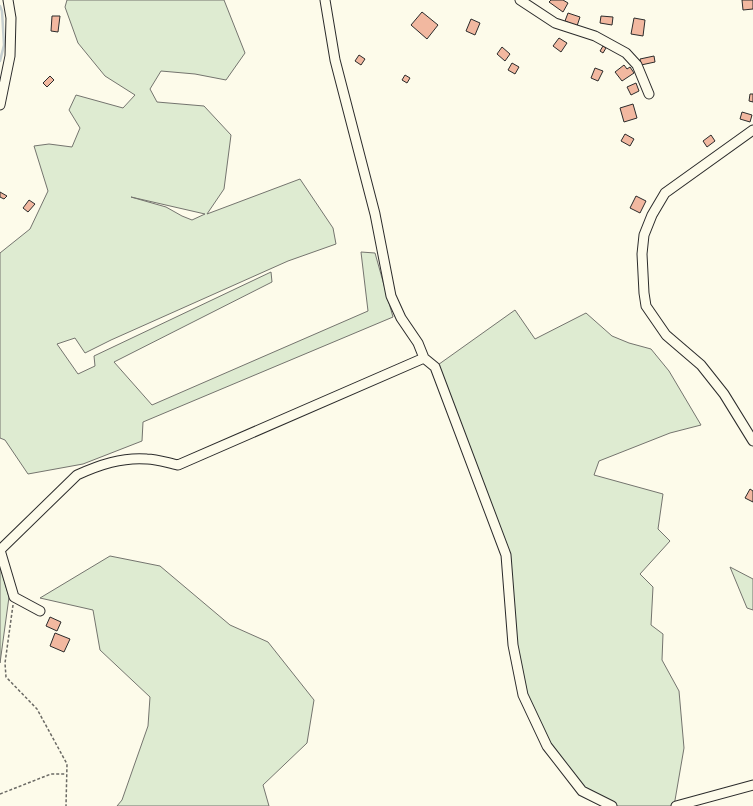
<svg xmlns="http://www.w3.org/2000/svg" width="753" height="806" font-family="'Fira Sans Condensed',sans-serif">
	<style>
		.green { fill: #deebd1; stroke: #74746e; fill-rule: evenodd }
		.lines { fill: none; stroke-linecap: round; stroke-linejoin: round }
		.stream { stroke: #c7d0d0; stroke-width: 2.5 }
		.building { fill: #f2b8a0; stroke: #2b2b2b }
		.minor-casing { stroke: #2b2b2b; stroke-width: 11 }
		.path { stroke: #6a6964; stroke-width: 1.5; stroke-dasharray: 3 2; stroke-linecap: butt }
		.minor { stroke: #fdfbea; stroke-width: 9 }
	</style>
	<rect width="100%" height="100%" fill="#fdfbea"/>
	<path class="green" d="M67 0H224L245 53 226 80 195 74 161 71 150 89 157 102 204 106 231 135 224 189 207 214 300 179 333 228 336 244 288 261 111 340 85 353 75 338 57 344 78 374 95 366 94 356 271 272 272 282 114 362 152 405 368 311 361 252 375 253 393 317 143 422 142 441 83 464 28 474 5 440 0 438V253L30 229 48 191 34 146 49 144 72 147 80 128 69 110 76 95 123 108 135 95 105 76 78 43 65 7ZM131 197 205 214 192 220 182 216 166 207Z
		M515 310 535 339 586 313 612 336 629 343 651 349 669 371 701 425 670 433 599 461 594 475 663 494 658 529 670 541 640 574 653 587 651 625 663 634 662 660 679 691 684 748 674 806H612L582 791 547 746 523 695 506 555 435 367Z
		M110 556 160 566 230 625 268 642 314 700 307 743 263 785 269 806H117L122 800 148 726 150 697 100 650 93 610 40 598Z
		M0 566 9 597 0 663Z
		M730 567 753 579V610L747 608Z"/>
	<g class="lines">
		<path class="stream" d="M0 6 2 11 4 45 0 61"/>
	</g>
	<path class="building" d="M551 0H563L568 3 563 12 549 2Z
		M742 0H753V9L743 10Z
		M422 12 438 25 427 39 411 25Z
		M568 13 580 17 577 26 565 21Z
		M52 16H60L58 32 51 31Z
		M601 16 613 17 612 25 600 23Z
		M634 18 645 20 643 36 631 34Z
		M471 19 480 23 475 35 466 31Z
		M559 38 567 43 561 52 553 46Z
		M603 46 606 48 603 53 600 51Z
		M502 47 510 54 505 61 497 54Z
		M359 55 365 59 361 65 355 61Z
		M654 56 655 62 641 65 640 59Z
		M512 63 519 67 515 74 508 70Z
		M624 65 627 69 630 67 634 73 622 81 615 72Z
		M595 68 603 71 598 81 591 78Z
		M405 75 410 78 407 83 402 80Z
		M50 76 54 80 47 87 43 83Z
		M636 83 639 91 631 95 627 87Z
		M750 94H753V102L749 101Z
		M633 104 637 118 624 122 620 108Z
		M742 112 752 115 750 122 740 119Z
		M625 134 634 139 630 146 621 141Z
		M711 135 715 141 707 147 703 141Z
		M0 192 7 196 4 199 0 197Z
		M636 196 646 201 640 213 630 208Z
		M29 200 35 204 28 212 23 208Z
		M750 489 753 491V502L745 498Z
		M50 617 61 622 57 631 46 626Z
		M55 633 70 639 64 652 50 646Z"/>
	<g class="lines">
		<defs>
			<path id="minor" d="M520 0 555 23 595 36 626 53 637 65 649 94
				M0 105 10 56 11 18 8 0
				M753 130 665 193 652 215 644 235 642 254 644 293 646 306 666 335 701 365 724 394 753 441
				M424 358 435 367 506 555 513 645 523 695 547 746 582 791 612 806
				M0 550 77 475C99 465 122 457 147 459 157 459 168 463 178 465L424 358 418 343 401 318 391 296 375 214 335 60 325 0
				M0 550 14 597 40 611
				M676 806 753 785"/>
		</defs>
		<use href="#minor" class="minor-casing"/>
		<path class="path" d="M13 605 5 663 6 677 37 709 67 764 66 806
			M0 794 51 774H66"/>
		<use href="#minor" class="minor"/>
	</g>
</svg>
